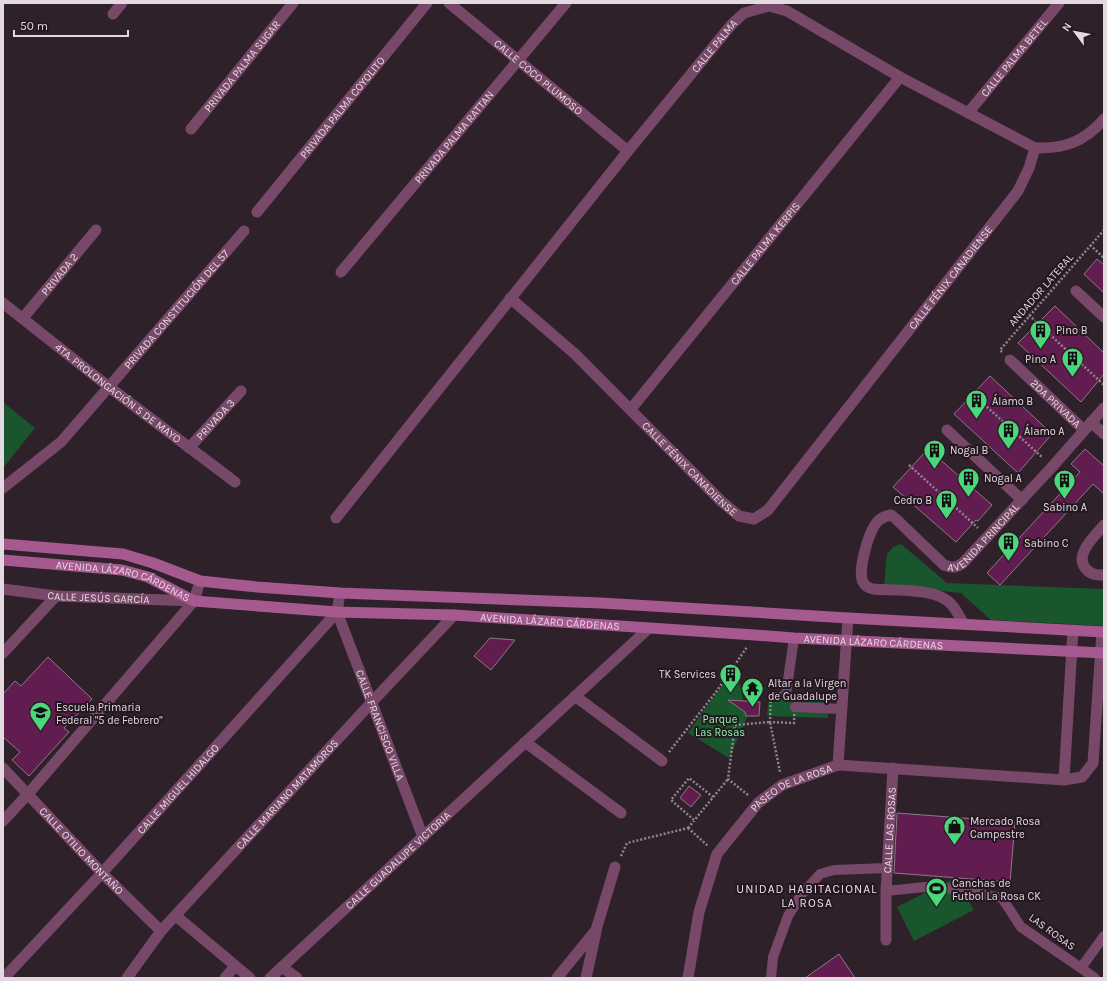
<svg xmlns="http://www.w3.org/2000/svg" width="1107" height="981" font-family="Karla,sans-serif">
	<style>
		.green { fill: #19552d }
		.building { fill: #611c50; stroke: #8b7a85 }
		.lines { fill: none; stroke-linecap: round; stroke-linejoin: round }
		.path { stroke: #91858d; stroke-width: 2.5; stroke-dasharray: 2 2; stroke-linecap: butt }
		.pedestrian { stroke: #784869; stroke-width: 10 }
		.minor { stroke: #784869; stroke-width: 11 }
		.secondary { stroke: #a5598f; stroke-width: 11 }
		.labels { text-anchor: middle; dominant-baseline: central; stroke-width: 4; stroke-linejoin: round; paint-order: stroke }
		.street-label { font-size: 11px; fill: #e3d9e0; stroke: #251720 }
		.poi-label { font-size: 11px; fill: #e3d9e0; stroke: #251720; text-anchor: start }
		.park-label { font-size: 11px; fill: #8df7a9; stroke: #251720 }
		.neighbourhood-label { font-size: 12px; letter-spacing: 1px; fill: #f0dce9; stroke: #251720 }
	</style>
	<rect width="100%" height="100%" fill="#2f212a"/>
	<path class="green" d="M3 402 35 428 3 468Z
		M901 544 947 583 1104 589V626L991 620 961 593 884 585 887 554 893 547Z
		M736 666 747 718 729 758 688 733Z
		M769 697 827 700 828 718 767 716Z
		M955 878 974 910 914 941 897 907Z"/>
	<path class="building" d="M1097 259 1104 265V293L1084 274Z
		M1055 306 1104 353V374L1081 402 1018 343Z
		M990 376 1052 434 1018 473 954 414Z
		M928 449 992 505 978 521 976 520 956 542 893 487Z
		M1085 449 1104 466V494L1093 484 1000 585 987 573 1080 472 1071 464Z
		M490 638 515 640 491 670 474 656Z
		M48 657 92 699 64 728 69 732 29 776 12 760 20 752 3 737V694L15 681 21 686Z
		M728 700 760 702 759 716H746L745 712Z
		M689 786 701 795 691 807 680 798Z
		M897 813 1015 822 1010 882 894 873Z
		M839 954 855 978H805Z"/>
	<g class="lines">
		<path class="path" d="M1090 245 1104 258
			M1029 315 1104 385
			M1002 352 1000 350 1104 230
			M975 396 1043 458
			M909 465 978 528
			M771 693 795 694 794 723 770 722Z
			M669 752 716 692 747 647
			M748 795 728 779 735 725 770 722 780 772
			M694 820 671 800 689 778 713 797
			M688 828 728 779
			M688 828 708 846
			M621 856 627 843 688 828"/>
		<path class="pedestrian" d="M786 694 794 638
			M795 707 841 709
			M886 891 935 886 1002 898 1021 927 1081 968 1104 936
			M1081 968 1095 978
			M771 978 773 957 788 916 801 895 820 874 834 870 887 868"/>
		<g class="minor">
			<path id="s1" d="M449 3 628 151"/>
			<path d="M113 14 122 3"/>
			<path id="s2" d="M968 113 1059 3"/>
			<path id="s3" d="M191 129 293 3"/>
			<path id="s4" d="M257 212 427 3"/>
			<path id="s5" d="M341 272 566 3"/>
			<path d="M1076 291 1104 317"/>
			<path id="s6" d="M510 298 575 354 721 501 739 516 754 519 768 510 1018 191 1029 168 1035 148"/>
			<path id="s7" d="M3 303 109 387 235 482"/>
			<path id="s8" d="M23 318 96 230"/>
			<path id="s9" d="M1010 360 1084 430"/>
			<path id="s10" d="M631 409 900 77"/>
			<path d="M1091 422 1104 434"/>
			<path d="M947 430 1022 500"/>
			<path id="s11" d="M189 448 241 391"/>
			<path id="s12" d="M3 488 61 442 244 231"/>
			<path id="s13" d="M336 518 628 151 732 24 744 13 769 6 787 11 900 77 1035 148C1064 149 1084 142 1104 119"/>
			<path d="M1104 525C1095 536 1072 556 1087 570 1092 575 1097 575 1104 575"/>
			<path id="s14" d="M3 589 56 596 194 601"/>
			<path id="s15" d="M337 612 423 837"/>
			<path id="s16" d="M964 624C960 618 957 611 952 605 937 587 895 591 873 589 869 588 865 586 863 582 857 571 869 529 879 520 883 517 886 516 891 515L896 519 944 565C952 568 956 568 963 563L1052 467 1104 408"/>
			<path d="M3 653 56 596"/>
			<path d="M575 696 662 761"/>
			<path d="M525 742 621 813"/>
			<path d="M838 765 848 618"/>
			<path id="s17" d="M3 768 102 873 161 931"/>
			<path d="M1064 780 1073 630"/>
			<path d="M3 821 28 794 194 601 200 581"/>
			<path d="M176 916 250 978"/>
			<path id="s18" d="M886 940V891L893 768"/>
			<path d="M282 967 297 978"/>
			<path id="s19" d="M4 978 102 873 337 612 340 593"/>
			<path id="s20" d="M127 978 161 931 371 703 454 615"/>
			<path d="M225 978 235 966"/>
			<path id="s21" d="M270 978 648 629"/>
			<path d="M557 978 596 930 615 867"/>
			<path d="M586 978 596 932"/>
			<path id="s22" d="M688 978 699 912 717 854 758 803 782 785 838 765 1064 780 1082 777 1093 763 1102 632"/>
		</g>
		<g class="secondary">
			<path d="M3 544 123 554 153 563 200 581 257 587 340 593 601 603 735 611 848 618 1104 632"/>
			<path id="s23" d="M3 560 122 570 148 577 194 601 337 612 454 615 755 635 794 638 1104 653"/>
		</g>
	</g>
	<defs>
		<symbol id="building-pin" viewBox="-11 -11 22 30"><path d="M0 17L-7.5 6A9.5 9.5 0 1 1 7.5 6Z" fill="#48d779" stroke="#251720"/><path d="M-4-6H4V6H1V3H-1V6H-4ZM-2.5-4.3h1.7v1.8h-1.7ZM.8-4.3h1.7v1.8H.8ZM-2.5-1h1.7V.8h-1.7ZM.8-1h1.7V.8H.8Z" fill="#111"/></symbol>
		<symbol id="temple-pin" viewBox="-11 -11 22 30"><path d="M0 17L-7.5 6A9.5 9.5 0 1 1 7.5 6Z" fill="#48d779" stroke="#251720"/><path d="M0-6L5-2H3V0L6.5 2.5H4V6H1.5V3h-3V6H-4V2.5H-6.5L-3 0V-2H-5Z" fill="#111"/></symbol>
		<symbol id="school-pin" viewBox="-11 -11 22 30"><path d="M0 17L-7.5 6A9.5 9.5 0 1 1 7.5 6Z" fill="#48d779" stroke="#251720"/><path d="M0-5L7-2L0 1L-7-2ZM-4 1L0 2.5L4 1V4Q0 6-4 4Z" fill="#111"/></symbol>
		<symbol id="shop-pin" viewBox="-11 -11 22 30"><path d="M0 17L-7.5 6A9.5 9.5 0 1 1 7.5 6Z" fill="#48d779" stroke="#251720"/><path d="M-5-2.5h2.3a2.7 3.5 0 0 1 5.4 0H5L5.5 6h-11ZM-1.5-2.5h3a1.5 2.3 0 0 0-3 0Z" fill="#111"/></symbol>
		<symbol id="stadium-pin" viewBox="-11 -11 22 30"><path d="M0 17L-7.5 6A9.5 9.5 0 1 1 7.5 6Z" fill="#48d779" stroke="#251720"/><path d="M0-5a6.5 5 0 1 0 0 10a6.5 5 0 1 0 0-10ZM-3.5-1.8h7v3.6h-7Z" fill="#111"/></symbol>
	</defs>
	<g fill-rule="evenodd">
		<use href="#building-pin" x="1028" y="318" width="25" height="34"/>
		<use href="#building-pin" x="1060" y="346" width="25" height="34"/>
		<use href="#building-pin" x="964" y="388" width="25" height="34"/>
		<use href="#building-pin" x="996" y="418" width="25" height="34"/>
		<use href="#building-pin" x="922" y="438" width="25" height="34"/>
		<use href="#building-pin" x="956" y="466" width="25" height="34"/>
		<use href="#building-pin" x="1052" y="468" width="25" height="34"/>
		<use href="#building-pin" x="934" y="488" width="25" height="34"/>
		<use href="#building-pin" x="996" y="530" width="25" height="34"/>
		<use href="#building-pin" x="718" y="662" width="25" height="34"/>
		<use href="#temple-pin" x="740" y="676" width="25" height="34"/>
		<use href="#school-pin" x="28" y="700" width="25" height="34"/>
		<use href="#shop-pin" x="942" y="814" width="25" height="34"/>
		<use href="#stadium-pin" x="924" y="876" width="25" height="34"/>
	</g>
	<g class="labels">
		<g class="street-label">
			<text stroke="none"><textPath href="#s13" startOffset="605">CALLE PALMA</textPath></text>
			<text stroke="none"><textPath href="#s2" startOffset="72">CALLE PALMA BETEL</textPath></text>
			<text stroke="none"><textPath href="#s3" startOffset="81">PRIVADA PALMA SUGAR</textPath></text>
			<text stroke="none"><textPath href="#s1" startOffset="116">CALLE COCO PLUMOSO</textPath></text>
			<text stroke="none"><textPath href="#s4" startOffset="135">PRIVADA PALMA COYOLITO</textPath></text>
			<text stroke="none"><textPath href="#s5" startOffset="176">PRIVADA PALMA RATTAN</textPath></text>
			<text stroke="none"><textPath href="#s10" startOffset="213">CALLE PALMA KERPIS</textPath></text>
			<text stroke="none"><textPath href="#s8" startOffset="57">PRIVADA 2</textPath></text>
			<text stroke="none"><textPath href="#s6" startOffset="644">CALLE FÉNIX CANADIENSE</textPath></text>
			<text transform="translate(1041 290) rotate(-49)">ANDADOR LATERAL</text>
			<text stroke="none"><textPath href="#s12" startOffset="250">PRIVADA CONSTITUCIÓN DEL 57</textPath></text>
			<text stroke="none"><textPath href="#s7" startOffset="146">4TA. PROLONGACIÓN 5 DE MAYO</textPath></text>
			<text stroke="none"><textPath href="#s9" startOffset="63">2DA PRIVADA</textPath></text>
			<text stroke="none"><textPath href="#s11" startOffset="39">PRIVADA 3</textPath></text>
			<text stroke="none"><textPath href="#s6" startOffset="248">CALLE FÉNIX CANADIENSE</textPath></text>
			<text stroke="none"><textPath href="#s16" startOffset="321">AVENIDA PRINCIPAL</textPath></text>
			<text stroke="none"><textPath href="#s23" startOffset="123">AVENIDA LÁZARO CÁRDENAS</textPath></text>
			<text stroke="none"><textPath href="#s14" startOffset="96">CALLE JESÚS GARCÍA</textPath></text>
			<text stroke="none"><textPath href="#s23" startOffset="555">AVENIDA LÁZARO CÁRDENAS</textPath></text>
			<text stroke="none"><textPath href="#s23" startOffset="879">AVENIDA LÁZARO CÁRDENAS</textPath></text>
			<text stroke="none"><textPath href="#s15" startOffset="121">CALLE FRANCISCO VILLA</textPath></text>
			<text stroke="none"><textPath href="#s19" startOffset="257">CALLE MIGUEL HIDALGO</textPath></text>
			<text stroke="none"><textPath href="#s22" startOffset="230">PASEO DE LA ROSA</textPath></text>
			<text stroke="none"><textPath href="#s20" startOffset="244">CALLE MARIANO MATAMOROS</textPath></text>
			<text stroke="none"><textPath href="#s18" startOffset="110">CALLE LAS ROSAS</textPath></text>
			<text stroke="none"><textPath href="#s17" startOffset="114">CALLE OTILIO MONTAÑO</textPath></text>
			<text stroke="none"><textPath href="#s21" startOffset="174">CALLE GUADALUPE VICTORIA</textPath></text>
			<text transform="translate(1052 932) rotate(36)">LAS ROSAS</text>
		</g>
		<g class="poi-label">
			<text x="1056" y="330">Pino B</text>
			<text x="1056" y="359" text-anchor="end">Pino A</text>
			<text x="992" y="401">Álamo B</text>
			<text x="1024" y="431">Álamo A</text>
			<text x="950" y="450">Nogal B</text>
			<text x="984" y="478">Nogal A</text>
			<text x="932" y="500" text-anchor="end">Cedro B</text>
			<text x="1065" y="507" text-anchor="middle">Sabino A</text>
			<text x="1024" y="543">Sabino C</text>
			<text x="716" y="674" text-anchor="end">TK Services</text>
			<text x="768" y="683">Altar a la Virgen<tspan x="768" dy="13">de Guadalupe</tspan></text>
			<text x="56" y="707">Escuela Primaria<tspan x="56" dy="13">Federal "5 de Febrero"</tspan></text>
			<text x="970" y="821">Mercado Rosa<tspan x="970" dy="13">Campestre</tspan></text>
			<text x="952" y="883">Canchas de<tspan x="952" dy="13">Futbol La Rosa CK</tspan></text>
		</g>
		<g class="park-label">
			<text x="720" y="719">Parque<tspan x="720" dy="13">Las Rosas</tspan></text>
		</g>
		<g class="neighbourhood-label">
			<text x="807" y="889">UNIDAD HABITACIONAL<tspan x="807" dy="14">LA ROSA</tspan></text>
		</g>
	</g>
	<rect width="1107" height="981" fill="none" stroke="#e3d9e0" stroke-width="8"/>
	<g transform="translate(1075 32) rotate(302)" stroke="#251720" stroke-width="3" paint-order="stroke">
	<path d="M0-3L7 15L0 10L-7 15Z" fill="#e3d9e0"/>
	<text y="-6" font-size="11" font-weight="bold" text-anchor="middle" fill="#e3d9e0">N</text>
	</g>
	<path d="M14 30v6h114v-6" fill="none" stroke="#e3d9e0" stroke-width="2"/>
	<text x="20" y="30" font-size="12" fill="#e3d9e0" stroke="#251720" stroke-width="3" paint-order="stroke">50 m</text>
</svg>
